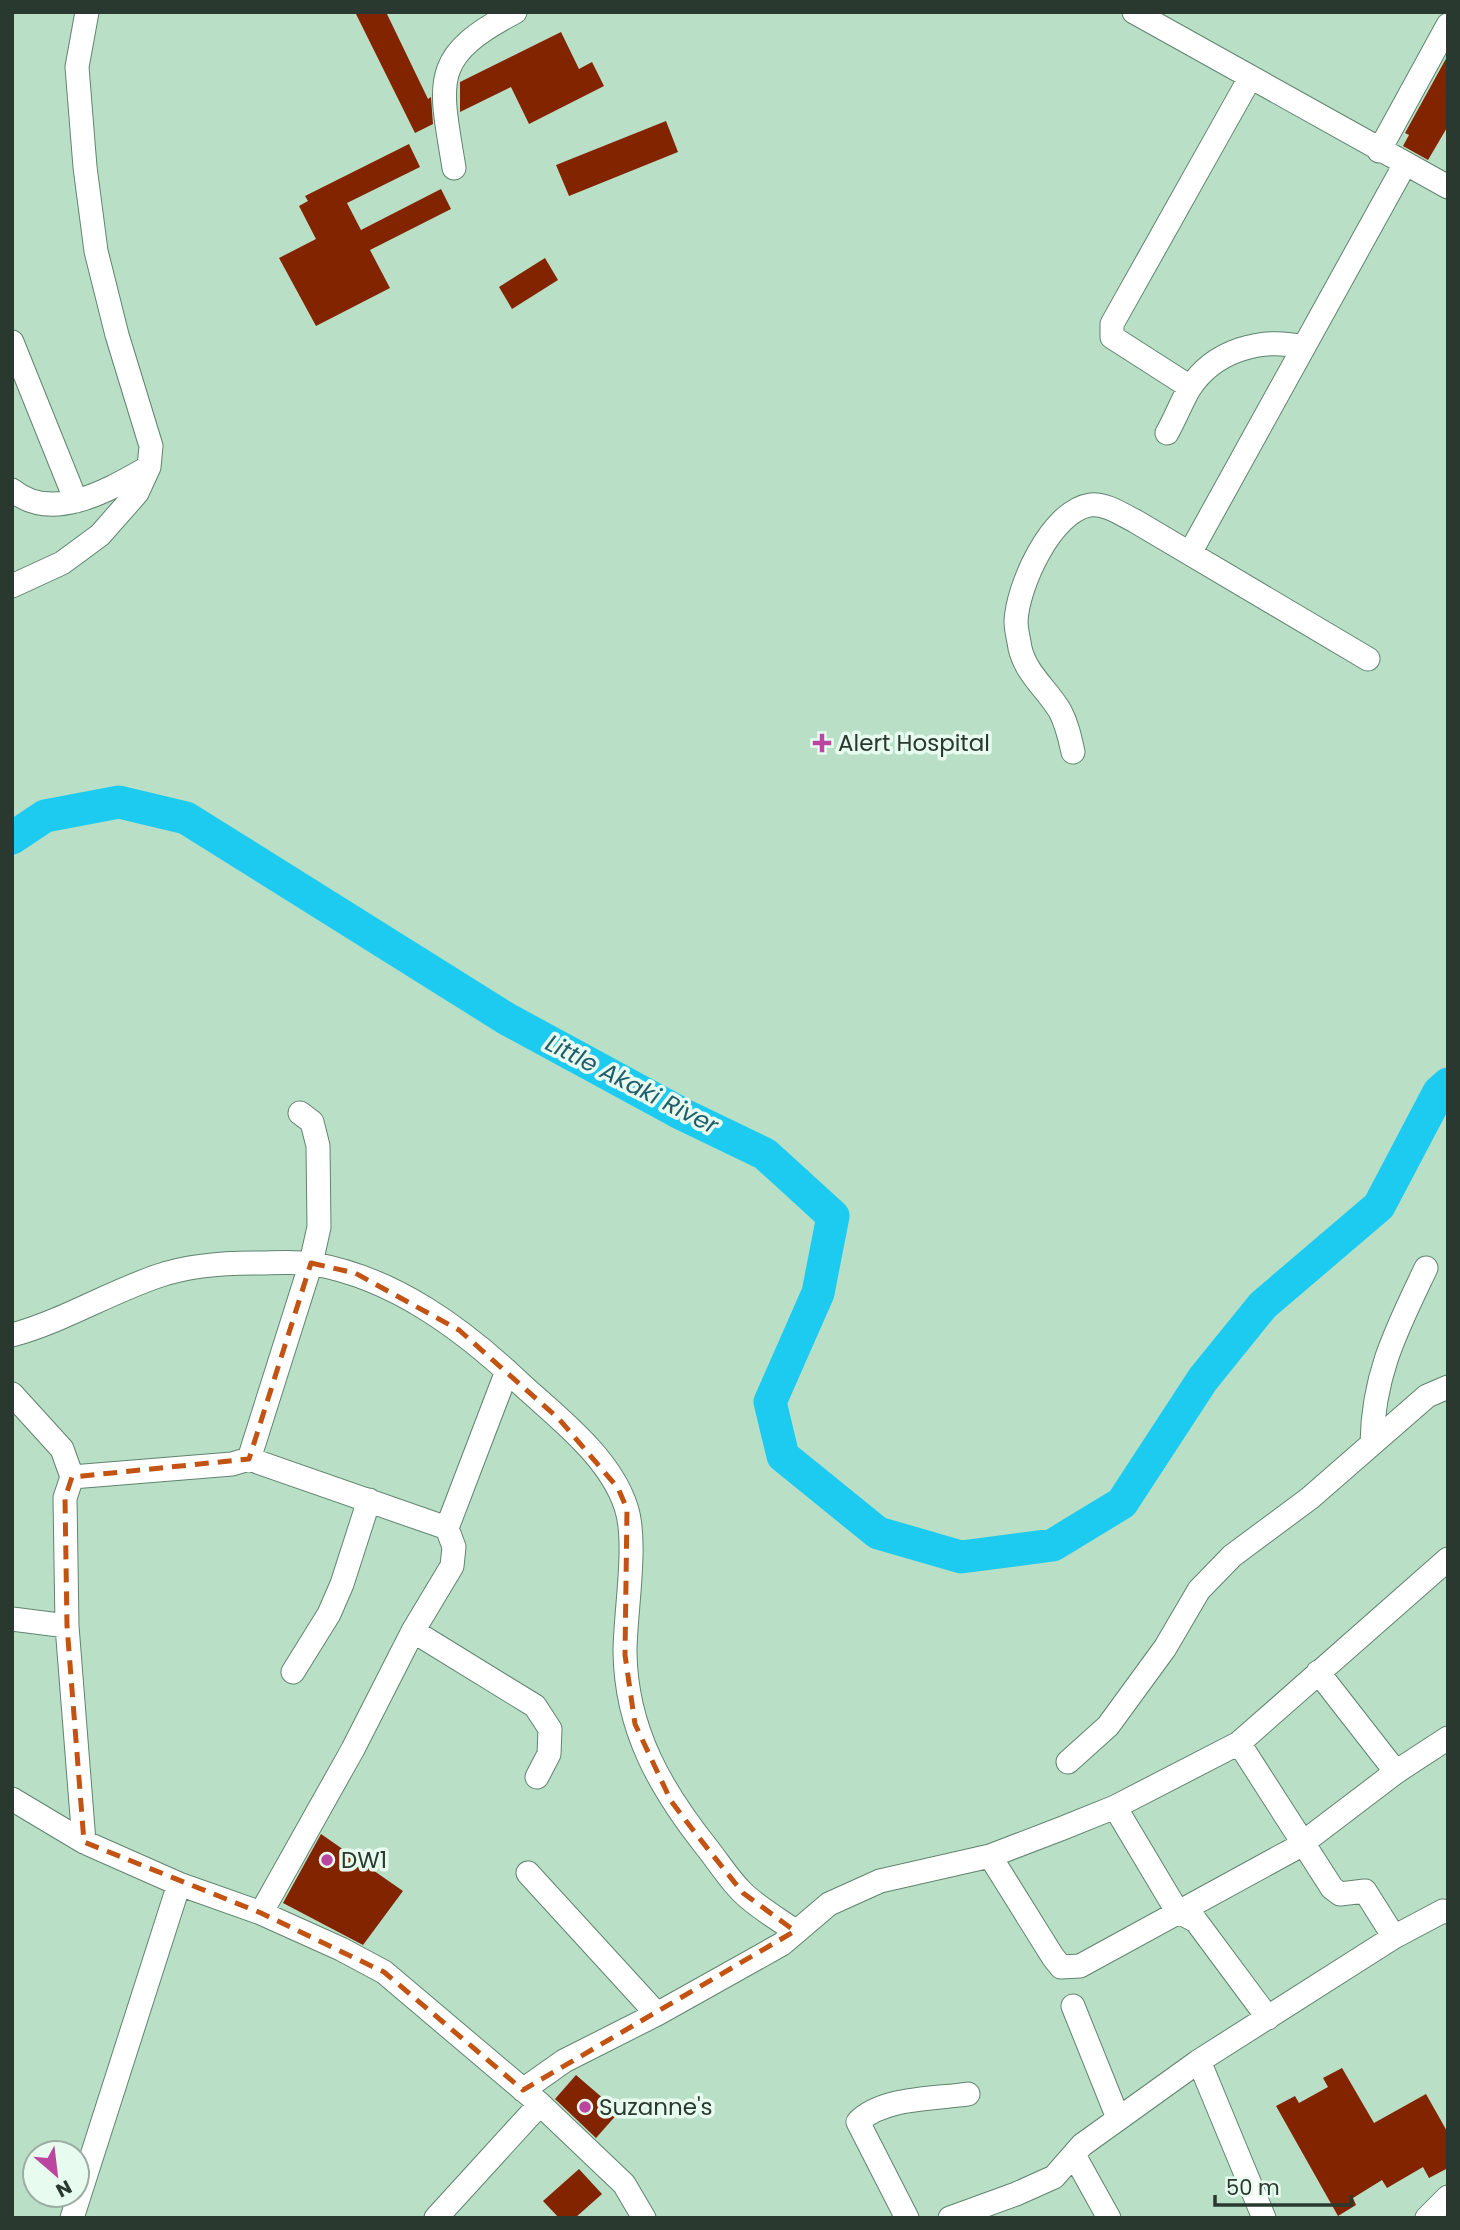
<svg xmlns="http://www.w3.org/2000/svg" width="1460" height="2230" font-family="Poppins,sans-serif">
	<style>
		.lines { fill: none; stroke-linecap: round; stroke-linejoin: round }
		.river { stroke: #1dcbf0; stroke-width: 33 }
		.building { fill: #832400 }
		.minor-casing { stroke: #60846e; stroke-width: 25 }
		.minor { stroke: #fff; stroke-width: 23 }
		.marked { fill: none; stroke: #c25313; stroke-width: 5; stroke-dasharray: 14 9; stroke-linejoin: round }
		.poi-dot { fill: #ba46a0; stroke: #e8fbef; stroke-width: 2.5 }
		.labels { text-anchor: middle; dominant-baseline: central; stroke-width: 7; stroke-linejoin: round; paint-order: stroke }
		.poi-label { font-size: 23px; fill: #2a3930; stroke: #e8fbef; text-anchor: start }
		.water-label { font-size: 24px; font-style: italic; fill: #205e6d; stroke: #e8fbef }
	</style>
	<rect width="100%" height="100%" fill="#b9dfc7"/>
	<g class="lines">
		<path class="river" d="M12 838 45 816 119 802 186 818 507 1019 682 1114 765 1154 833 1216 818 1293 770 1402 783 1456 878 1533 961 1557 1053 1545 1122 1503 1203 1379 1263 1305 1379 1206 1439 1092 1448 1084"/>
	</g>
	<path class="building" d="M355 12H386L428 99 431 97 433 124 415 133Z
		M561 32 579 69 592 62 604 86 529 124 511 87 460 112V82Z
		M1448 55V126L1428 160 1403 146 1409 135 1405 133Z
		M666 121 678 152 569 196 556 165Z
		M409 144 420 167 347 203 361 230 441 189 451 209 370 250 390 288 316 326 279 258 316 239 299 206 308 201 305 196Z
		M545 258 558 280 512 309 499 287Z
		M321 1834 403 1891 363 1945 283 1903Z
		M1342 2068 1374 2123 1426 2094 1448 2133V2168L1429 2178 1423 2167 1387 2188 1382 2180 1353 2198 1356 2205 1338 2216 1276 2106 1295 2096 1299 2103 1328 2087 1323 2078Z
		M576 2075 619 2112 596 2138 555 2099Z
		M579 2169 602 2194 575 2218H559L543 2201Z"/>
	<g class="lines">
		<defs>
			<path id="minor" d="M1134 12 1448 187
				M1379 151 1448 25
				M454 168C440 81 429 57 515 12
				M12 342 76 501
				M1190 387 1112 337V324L1250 78
				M1167 433C1175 419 1181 403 1189 389 1214 350 1261 337 1304 347
				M12 490C53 524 110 489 149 467
				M1190 553 1405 164
				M12 586 62 563 100 535 137 493 149 467 151 446 117 335 96 251 85 167 77 67 87 12
				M1073 752C1070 738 1067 724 1060 711 1047 689 1026 674 1020 648 1019 640 1016 630 1016 622 1017 587 1051 511 1090 505 1105 503 1121 514 1135 521L1368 659
				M12 1335C63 1321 108 1293 158 1276 187 1266 223 1263 254 1263 273 1263 295 1261 314 1264 394 1278 463 1329 521 1384 558 1418 610 1457 626 1507 638 1542 625 1613 625 1652 626 1730 661 1790 708 1849 719 1863 729 1879 742 1892 757 1907 778 1919 795 1931
				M12 1394 62 1449 72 1477 65 1498 67 1626 84 1842
				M1372 1443C1373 1374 1397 1329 1426 1268
				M249 1459 311 1263 319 1227 318 1146 312 1122 300 1113
				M72 1477 232 1464 249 1459 447 1528
				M12 1619 67 1626
				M413 1631 535 1706 550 1729 549 1754 537 1777
				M293 1672 329 1614 342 1584 369 1500
				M1318 1672 1396 1772
				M1239 1743 1332 1888 1340 1894 1365 1891 1394 1937
				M1068 1762 1108 1726 1165 1648 1199 1590 1232 1556 1310 1498 1427 1396 1448 1387
				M12 1799 84 1842 179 1884 261 1913 341 1949 384 1972 540 2104 624 2184 644 2218
				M1115 1807 1177 1911 1196 1921 1268 2018
				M990 1856 1053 1957 1061 1967 1080 1966 1296 1848 1396 1772 1448 1738
				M528 1873 657 2014
				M261 1913 353 1749 413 1631 452 1566 454 1547 447 1528 507 1371
				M1073 2006 1118 2118
				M1199 2061 1264 2218
				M523 2090 564 2061 657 2014 782 1944 829 1904 880 1881 990 1856 1063 1828 1115 1807 1239 1743 1448 1559
				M1074 2155 1109 2218
				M72 2218 179 1884
				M436 2218 540 2104
				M907 2218 858 2122C882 2097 936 2099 968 2094
				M950 2218 1016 2194 1054 2177 1082 2145 1199 2061 1394 1937 1443 1911 1448 1912
				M1427 2218 1448 2197"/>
		</defs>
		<use href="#minor" class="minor-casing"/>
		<use href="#minor" class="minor"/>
	</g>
	<path class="marked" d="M311 1263 355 1273 459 1330 559 1419 618 1488 627 1509 625 1655 635 1724 671 1801 696 1834 743 1893 795 1931 523 2090 384 1972 261 1913 84 1842 67 1626 65 1498 72 1477 249 1459Z"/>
	<g class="poi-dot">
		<path d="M818.5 732.5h7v7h7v7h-7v7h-7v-7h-7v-7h7z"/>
		<circle cx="327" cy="1860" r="7"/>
		<circle cx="585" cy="2107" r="7"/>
	</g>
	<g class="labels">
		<g class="poi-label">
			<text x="838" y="743">Alert Hospital</text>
			<text x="341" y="1860">DW1</text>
			<text x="599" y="2107">Suzanne's</text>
		</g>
		<g class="water-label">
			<text transform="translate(632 1084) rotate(27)">Little Akaki River</text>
		</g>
	</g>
	<rect width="1460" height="2230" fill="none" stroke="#2a3930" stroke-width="28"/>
	<g transform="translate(56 2174) rotate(152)"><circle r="33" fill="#e8fbef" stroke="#9cada3" stroke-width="2"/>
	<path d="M0-5L12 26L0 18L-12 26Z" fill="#ba46a0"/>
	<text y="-10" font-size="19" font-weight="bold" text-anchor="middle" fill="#2a3930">N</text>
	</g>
	<path d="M1215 2195v10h136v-10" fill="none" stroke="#2a3930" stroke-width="3.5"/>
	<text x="1226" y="2195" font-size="21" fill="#2a3930" stroke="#e8fbef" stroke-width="5" paint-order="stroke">50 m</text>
</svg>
